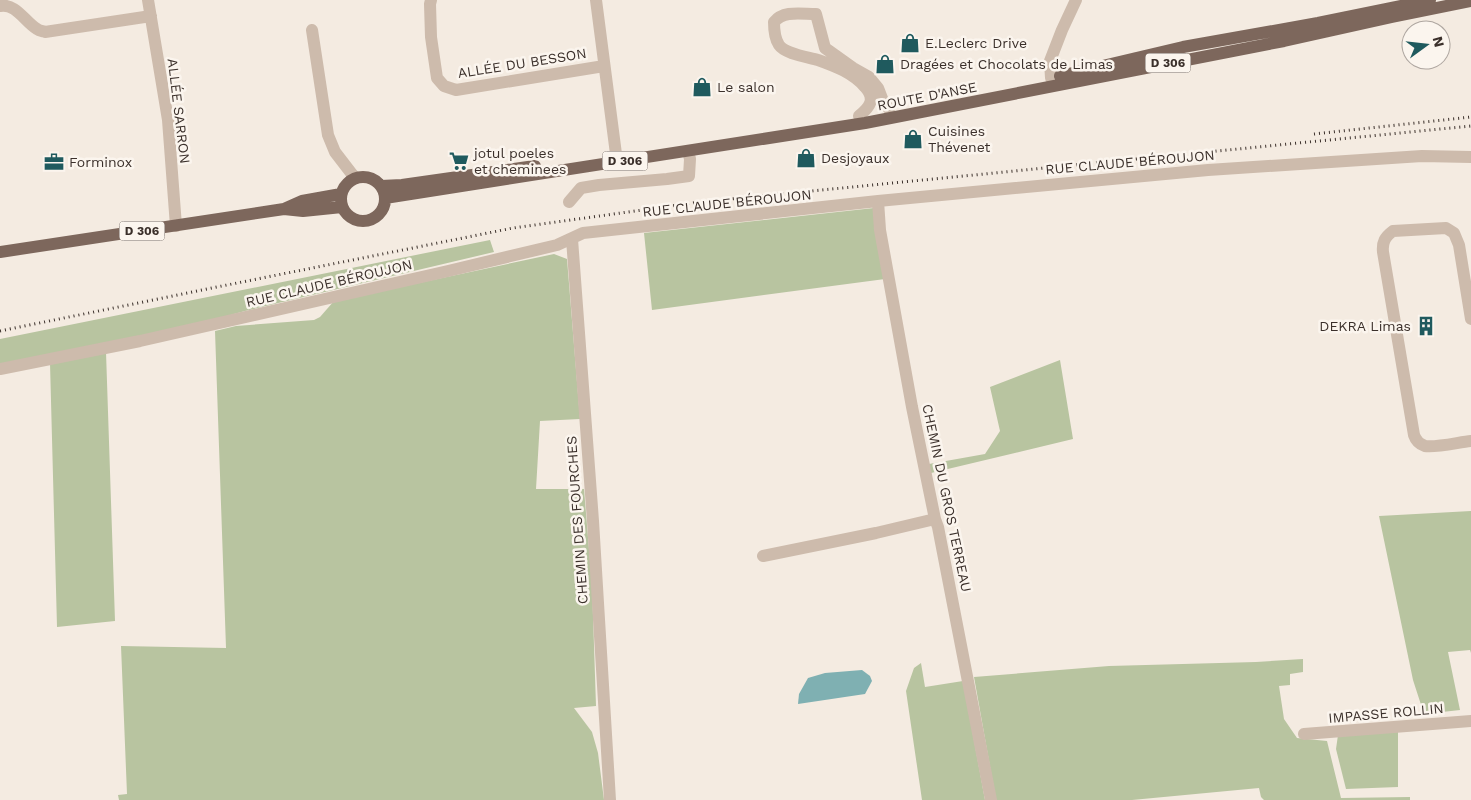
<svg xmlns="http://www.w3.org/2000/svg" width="1471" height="800" font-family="'Work Sans',sans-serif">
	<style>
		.green { fill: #b8c4a0 }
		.water { fill: #7fb0b2 }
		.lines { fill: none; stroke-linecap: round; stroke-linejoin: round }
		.minor { stroke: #cdbbac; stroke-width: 12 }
		.major { stroke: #7d675c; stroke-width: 12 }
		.rail { stroke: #3b302b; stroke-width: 3; stroke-dasharray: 1 4; stroke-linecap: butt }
		.labels { text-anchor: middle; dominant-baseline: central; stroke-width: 5; stroke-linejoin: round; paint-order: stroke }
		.shield { fill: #fbf5ee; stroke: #756b66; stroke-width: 1 }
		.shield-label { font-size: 12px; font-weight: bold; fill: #3b302b }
		.poi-label { font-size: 14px; fill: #3b302b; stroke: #fbf5ee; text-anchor: start }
		.street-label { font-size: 14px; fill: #3b302b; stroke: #fbf5ee }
	</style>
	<rect width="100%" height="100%" fill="#f4ebe1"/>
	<path class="green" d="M874 208 885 279 652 310 644 233Z
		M490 240 494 252 245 311 202 323 0 365V339Z
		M554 254 567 259 580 419 540 421 536 489H584L592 585 596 706 574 708 592 732 598 753 604 800H119L118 795 127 794 121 646 226 648 215 331 236 326 314 320 320 317 334 301Z
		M106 352 115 621 57 627 50 363Z
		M1060 360 1073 439 931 473 929 464 985 454 1000 431 990 387Z
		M1471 511V653L1470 650 1448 652 1460 710 1424 714 1413 680 1379 516Z
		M1303 659V672L1290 674V685L1279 686 1284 719 1297 738 1327 741 1341 798 1410 797V800H1264L1261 797 1259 788 1132 800H996L974 677 1109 666 1256 662Z
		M921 663 925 687 963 681 985 800H922L906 691 914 668Z
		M1398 732V787L1346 789 1336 749 1338 735Z"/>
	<path class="water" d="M862 670 870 676 872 681 865 694 798 704 799 694 808 678 825 673Z"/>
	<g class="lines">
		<path class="minor" d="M148 0 168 120 176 226
			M431 0 430 4 431 37 437 78 444 86 456 90 604 66
			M596 0 616 154
			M0 6C16 3 25 22 37 29 40 31 43 31 45 32L151 16
			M312 30 328 135 335 152 355 178
			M1051 78 1050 61 1062 30 1076 0
			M859 116C870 107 876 99 865 87 853 73 835 66 818 60 808 57 785 54 779 45 775 39 774 28 774 22 784 10 801 14 816 14L825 48 853 68 869 77 878 88 883 101 889 109
			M878 201 880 230 912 407 935 519 938 527 991 800
			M569 202 581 188 599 185 667 179 689 176 690 159 688 151
			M572 239 593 521 610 800
			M1471 319 1459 245 1454 233 1446 228 1393 231C1385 237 1382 242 1383 252L1414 435C1416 441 1419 444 1425 446 1435 448 1460 442 1471 441
			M0 369 140 341 448 271 557 245 583 233 878 201 1208 170 1422 156 1471 157
			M763 556 876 533 935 519
			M1304 734 1471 721"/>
		<path class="major" d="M1060 76 1183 47 1318 23 1430 0
			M341 199a22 22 0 1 1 44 0a22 22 0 1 1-44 0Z
			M381 186 402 185 535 166
			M385 198 865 123 1284 41 1392 17 1471 1
			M284 209 303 211 342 207
			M0 252 284 209 302 201 341 194"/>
		<path class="rail" d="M1314 134 1471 117
			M0 331 212 288 513 228 700 202 1471 126"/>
	</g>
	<defs>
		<symbol id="shop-bare" viewBox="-9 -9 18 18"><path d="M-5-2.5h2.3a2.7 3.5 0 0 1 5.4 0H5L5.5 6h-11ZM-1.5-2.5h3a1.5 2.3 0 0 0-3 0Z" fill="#1f5a5e" stroke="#fbf5ee" stroke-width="2.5" paint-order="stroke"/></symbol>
		<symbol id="supermarket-bare" viewBox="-9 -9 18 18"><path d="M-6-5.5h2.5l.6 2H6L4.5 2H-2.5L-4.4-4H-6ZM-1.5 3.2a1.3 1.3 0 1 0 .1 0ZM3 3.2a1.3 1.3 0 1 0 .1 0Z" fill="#1f5a5e" stroke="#fbf5ee" stroke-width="2.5" paint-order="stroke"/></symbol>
		<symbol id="office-bare" viewBox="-9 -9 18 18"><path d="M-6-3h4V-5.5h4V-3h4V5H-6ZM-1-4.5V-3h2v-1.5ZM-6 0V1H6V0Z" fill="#1f5a5e" stroke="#fbf5ee" stroke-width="2.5" paint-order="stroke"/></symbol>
		<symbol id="building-bare" viewBox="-9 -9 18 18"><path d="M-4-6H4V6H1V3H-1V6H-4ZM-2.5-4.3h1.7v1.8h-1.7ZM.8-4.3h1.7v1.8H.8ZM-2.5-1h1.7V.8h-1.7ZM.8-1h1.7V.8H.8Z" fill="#1f5a5e" stroke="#fbf5ee" stroke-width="2.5" paint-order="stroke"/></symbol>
	</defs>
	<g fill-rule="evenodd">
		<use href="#shop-bare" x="896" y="29" width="28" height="28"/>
		<use href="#shop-bare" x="871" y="50" width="28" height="28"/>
		<use href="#shop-bare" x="688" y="73" width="28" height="28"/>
		<use href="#shop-bare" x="899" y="125" width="28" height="28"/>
		<use href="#shop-bare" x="792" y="144" width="28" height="28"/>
		<use href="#supermarket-bare" x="445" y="147" width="28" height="28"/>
		<use href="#office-bare" x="40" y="148" width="28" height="28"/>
		<use href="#building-bare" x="1412" y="312" width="28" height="28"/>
	</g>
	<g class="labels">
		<g class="shield">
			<rect x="1145.5" y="53.5" width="45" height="19" rx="4"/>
			<rect x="602.5" y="151.5" width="45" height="19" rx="4"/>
			<rect x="119.5" y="221.5" width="45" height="19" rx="4"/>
		</g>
		<g class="shield-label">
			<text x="1168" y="63">D 306</text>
			<text x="625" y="161">D 306</text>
			<text x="142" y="231">D 306</text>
		</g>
		<g class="poi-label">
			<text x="925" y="43">E.Leclerc Drive</text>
			<text x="900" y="64">Dragées et Chocolats de Limas</text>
			<text x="717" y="87">Le salon</text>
			<text x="928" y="131">Cuisines<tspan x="928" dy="16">Thévenet</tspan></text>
			<text x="474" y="153">jotul poeles<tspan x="474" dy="16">et cheminees</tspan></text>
			<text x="821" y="158">Desjoyaux</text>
			<text x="69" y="162">Forminox</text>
			<text x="1411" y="326" text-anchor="end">DEKRA Limas</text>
		</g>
		<g class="street-label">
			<text transform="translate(522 63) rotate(-9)">ALLÉE DU BESSON</text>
			<text transform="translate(927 96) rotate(-11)">ROUTE D'ANSE</text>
			<text transform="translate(179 111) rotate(83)">ALLÉE SARRON</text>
			<text transform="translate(1130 162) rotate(-5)">RUE CLAUDE BÉROUJON</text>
			<text transform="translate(727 203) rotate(-6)">RUE CLAUDE BÉROUJON</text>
			<text transform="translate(329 283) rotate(-13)">RUE CLAUDE BÉROUJON</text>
			<text transform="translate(947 498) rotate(78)">CHEMIN DU GROS TERREAU</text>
			<text transform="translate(577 520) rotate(-94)">CHEMIN DES FOURCHES</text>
			<text transform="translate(1386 713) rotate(-5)">IMPASSE ROLLIN</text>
		</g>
	</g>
	<g transform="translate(1426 45) rotate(75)"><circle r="24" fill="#fbf5ee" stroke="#aea6a0"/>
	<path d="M0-4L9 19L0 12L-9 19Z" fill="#1f5a5e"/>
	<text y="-8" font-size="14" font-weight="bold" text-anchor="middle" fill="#3b302b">N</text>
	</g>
</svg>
